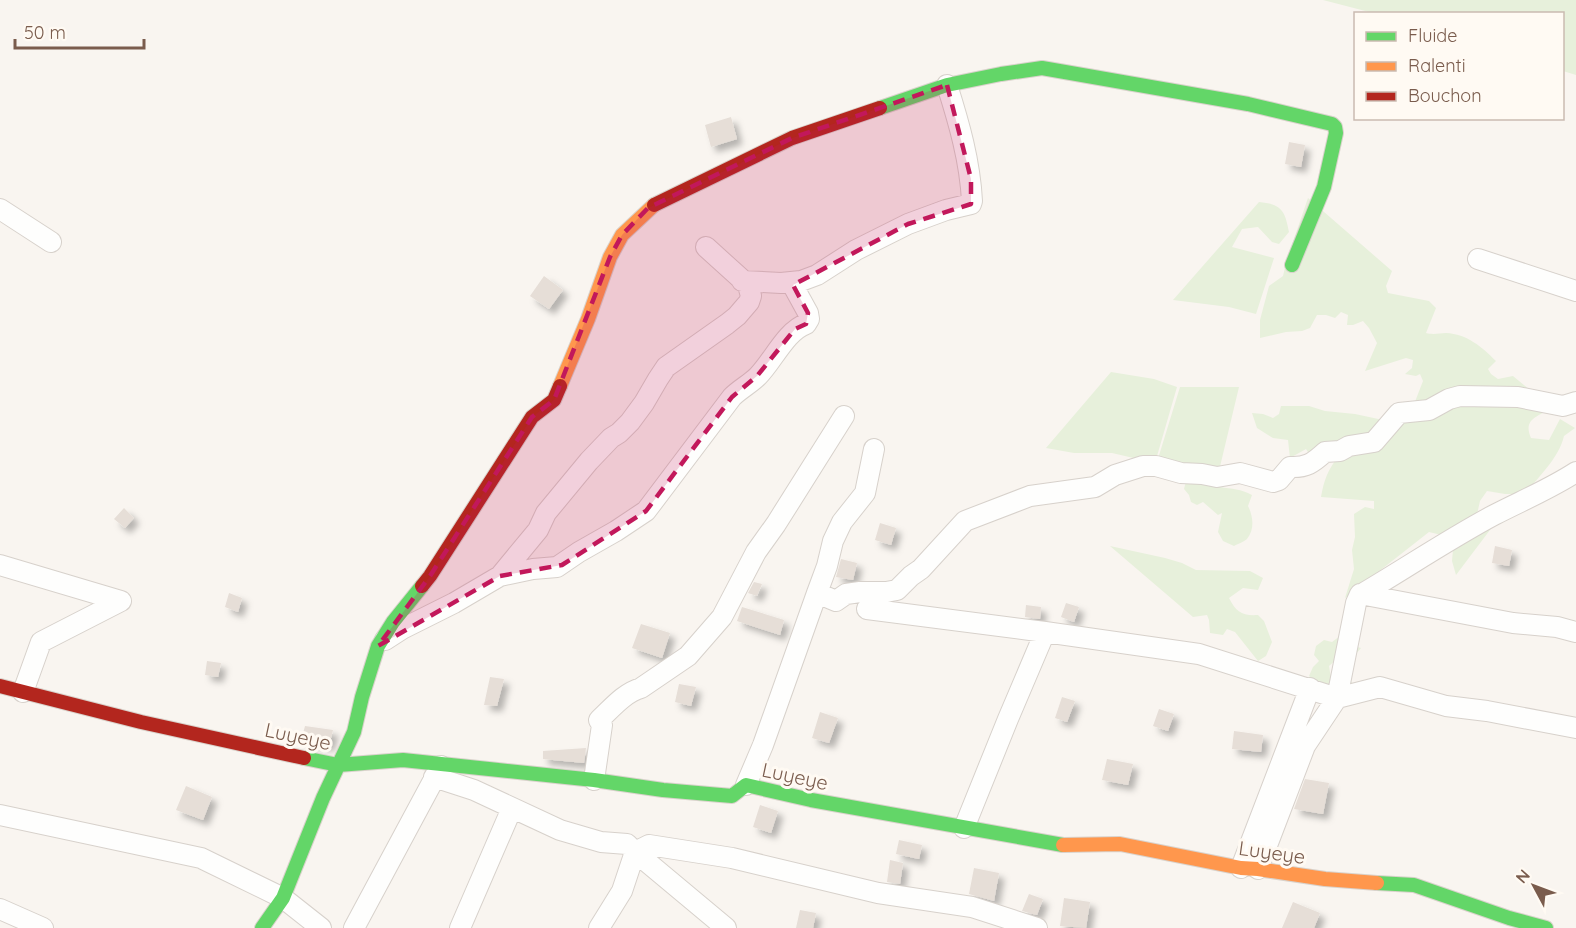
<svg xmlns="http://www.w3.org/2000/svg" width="1576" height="928" font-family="Quicksand,sans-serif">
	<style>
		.green { fill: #e7f0db }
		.building { fill: #e6ded7; filter: url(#shadow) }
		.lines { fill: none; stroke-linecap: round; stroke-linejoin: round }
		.street-casing { stroke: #d7d1cb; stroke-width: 22 }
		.fast-casing { stroke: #d9d2cb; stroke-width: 16 }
		.slow-casing { stroke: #d9d2cb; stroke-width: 16 }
		.jam-casing { stroke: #d9d2cb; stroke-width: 16 }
		.street { stroke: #fefefd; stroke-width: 20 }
		.fast { stroke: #63d668; stroke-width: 14 }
		.slow { stroke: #ff974d; stroke-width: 14 }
		.jam { stroke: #b3261e; stroke-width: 14 }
		.marked { fill: #c2185b; fill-opacity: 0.2; stroke: #c2185b; stroke-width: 4.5; stroke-dasharray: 12 8; stroke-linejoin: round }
		.labels { text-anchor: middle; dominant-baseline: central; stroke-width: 6; stroke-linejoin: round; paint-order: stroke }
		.street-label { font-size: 20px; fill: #7a5c4d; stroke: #fffaf3 }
	</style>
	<defs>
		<filter id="shadow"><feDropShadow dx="5.5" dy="5.5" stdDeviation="3" flood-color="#0004"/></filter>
	</defs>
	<rect width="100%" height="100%" fill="#f9f5f0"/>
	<path class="green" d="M1323 0H1576V75L1563 71 1562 14 1373 13Z
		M1308 198 1392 271 1386 286 1388 293 1429 301 1436 308 1426 333C1434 335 1439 333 1446 333 1467 334 1482 347 1496 361L1488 369 1491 374 1498 379 1513 376 1552 408C1540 416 1522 418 1531 438L1549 440 1560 419 1575 428 1564 436C1559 458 1539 476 1525 494H1505L1487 491 1480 501 1476 519 1496 522 1456 575 1452 561 1454 538 1429 532 1345 598 1354 569 1352 550 1355 537 1354 514 1365 507 1374 509V501L1321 497C1324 480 1328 469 1339 456L1311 457 1306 449 1290 458 1288 440 1273 438 1257 428 1252 413 1263 414 1273 418 1279 414 1281 406H1309L1325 411 1355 414 1383 420 1411 412 1423 381 1420 374 1416 376 1405 374 1412 368 1413 360 1406 358 1365 371 1377 343 1369 328 1363 321 1353 325H1347L1348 315 1341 312 1335 318 1326 315H1317L1310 328 1302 331 1286 332 1260 338V320L1269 286 1283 276 1287 259Z
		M1259 202C1282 204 1285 211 1289 232L1279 244 1272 242 1258 227 1242 229 1232 247 1274 258 1256 314 1229 307 1173 300Z
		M1111 372 1154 379 1177 387 1155 463 1112 453H1074L1046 448Z
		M1180 387H1239L1218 475 1157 462Z
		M1186 481C1198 483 1209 486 1220 487 1232 489 1241 489 1252 495L1248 506C1253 516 1255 529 1247 539 1244 542 1237 544 1234 546L1223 541 1218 532 1222 513 1218 515 1203 502 1197 505 1191 502 1189 495 1184 489Z
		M1110 546 1165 558 1182 563 1196 570 1250 571 1263 578 1258 590 1243 588 1229 598C1236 612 1242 616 1258 615L1264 621 1272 642 1266 656 1258 661 1235 632 1227 629 1223 635 1210 633 1209 620 1207 615 1193 617Z
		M1340 636 1348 644 1361 648 1355 655 1337 659 1329 666 1331 678 1346 677 1357 687 1326 690 1309 676 1313 667 1319 661 1314 655 1316 646 1324 640 1332 642Z"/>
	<path class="building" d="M731 117 737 139 711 147 705 125Z
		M1289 142 1305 145 1301 167 1285 164Z
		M544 276 563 290 549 309 530 296Z
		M124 508 134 518 125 528 114 519Z
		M880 523 896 528 891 545 875 540Z
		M1495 546 1512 550 1509 566 1492 563Z
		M841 559 857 563 853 580 836 577Z
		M754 582 762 584 757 596 748 593Z
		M229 593 242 598 238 612 225 607Z
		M1066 603 1079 607 1074 622 1061 617Z
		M1026 605 1041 607 1040 619 1025 617Z
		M742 607 784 620 780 635 737 621Z
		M641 624 670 633 662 658 632 648Z
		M207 661 221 663 218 677 205 675Z
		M490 677 504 679 497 706 484 705Z
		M679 684 696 687 691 706 675 702Z
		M1062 697 1075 701 1067 722 1055 718Z
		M1159 709 1174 714 1168 731 1153 726Z
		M820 712 838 718 829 743 812 738Z
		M305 726 333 730 329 746 301 741Z
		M1234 731 1263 735 1261 752 1232 749Z
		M586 748 584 763 543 759V751Z
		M1107 759 1133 764 1128 785 1102 780Z
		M1305 779 1329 783 1323 814 1294 809Z
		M186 786 212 797 203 820 176 810Z
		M760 805 778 811 771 833 753 827Z
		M899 840 922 845 919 859 896 854Z
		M890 860 903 863 900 884 887 882Z
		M974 868 999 873 994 901 969 894Z
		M1029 894 1043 899 1037 915 1022 911Z
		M1064 898 1090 902 1086 928 1060 926Z
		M1293 902 1320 913 1314 928H1282Z
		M800 910 816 913 813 928H796Z"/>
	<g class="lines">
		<defs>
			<path id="street" d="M0 209 51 242
				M1478 259 1576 291
				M742 281 781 283 801 281 817 275 856 250 908 224 946 210 971 204 972 201C970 161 959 123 947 85
				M0 565 121 601 41 642 23 692
				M500 576 533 569 557 567 579 552 616 531 646 511 732 397C740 389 750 384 758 376 773 361 786 331 806 324L809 319 808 313 791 282
				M817 593 836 601 846 594 860 592H886L897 590 911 576 921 569 965 521 1030 496 1095 487 1115 475 1143 466H1156L1181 473 1202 474 1217 477 1240 473 1273 482 1279 480 1290 467C1306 468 1313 463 1325 452L1340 451 1349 446 1374 442 1399 413 1429 410 1449 399 1460 396 1518 397 1563 406 1576 402
				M1362 594C1406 568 1449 539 1494 515 1521 501 1550 489 1576 472
				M867 609 1045 632
				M385 640 402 629 454 603 500 576 538 530 546 513 589 461 611 438 619 433 630 422 644 403 658 379 666 367 727 324 737 316 749 302 751 296 748 285 706 247
				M434 777 474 790 560 830 601 842 627 844 635 852 649 845 732 858 878 893 972 907 1037 928
				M594 780 602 725 599 720C612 708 624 693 641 688L688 656 722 617 756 552 776 524 844 416
				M746 785 763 745 817 593 827 566 833 541 842 522 865 493 874 449
				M0 815 201 858 283 898 321 928
				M964 828 1008 719 1045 632 1199 654 1337 698 1380 687 1446 706 1487 711 1576 728
				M1241 868 1310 688
				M1258 869 1305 746 1337 698 1356 603 1360 594 1455 612 1513 623 1557 627 1576 632
				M0 909 43 928
				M354 928 441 766
				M460 928 512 808
				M599 928 622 891 635 852 726 928"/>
			<path id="fast" d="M880 108 947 85 1001 74 1042 68 1248 104 1332 124 1335 127 1336 133 1324 187 1292 265
				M304 758 338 765 403 760 594 780 663 790 732 796 746 785 811 800 1063 845
				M1377 883 1414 885 1509 918 1546 928
				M262 928 283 898 323 798 354 732 362 697 378 646 393 622 422 586"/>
			<path id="slow" d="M560 386 588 319 610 257 622 235 654 205
				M1063 845 1120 844 1241 868 1258 869 1325 879 1377 883"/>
			<path id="jam" d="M654 205 792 138 880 108
				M422 586 430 576 532 417 554 400 560 386
				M0 686 141 722 304 758"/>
		</defs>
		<use href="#street" class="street-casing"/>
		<use href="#fast" class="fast-casing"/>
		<use href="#slow" class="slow-casing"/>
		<use href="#jam" class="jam-casing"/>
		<use href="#street" class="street"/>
		<use href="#fast" class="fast"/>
		<use href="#slow" class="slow"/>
		<use href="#jam" class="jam"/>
	</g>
	<path class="marked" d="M947 85 971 179V204L908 224 793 285 808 313 806 324 795 329 757 376 732 397 646 511 562 565 500 576 378 646 430 576 532 417 554 400 610 257 622 235 648 208 792 138Z"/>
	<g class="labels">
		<g class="street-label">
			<text transform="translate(298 736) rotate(12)">Luyeye</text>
			<text transform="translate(795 776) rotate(12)">Luyeye</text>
			<text transform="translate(1272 852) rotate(8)">Luyeye</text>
		</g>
	</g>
	<rect x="1354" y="12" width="210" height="108" fill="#fffaf3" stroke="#cabbb1" stroke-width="1.5"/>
	<rect x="1366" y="32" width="30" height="9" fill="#63d668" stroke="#cabbb1" stroke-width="1.5"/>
	<text x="1408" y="42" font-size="18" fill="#7a5c4d">Fluide</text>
	<rect x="1366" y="62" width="30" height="9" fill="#ff974d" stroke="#cabbb1" stroke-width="1.5"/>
	<text x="1408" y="72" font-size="18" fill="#7a5c4d">Ralenti</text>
	<rect x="1366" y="92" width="30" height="9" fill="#b3261e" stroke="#cabbb1" stroke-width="1.5"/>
	<text x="1408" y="102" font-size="18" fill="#7a5c4d">Bouchon</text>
	<g transform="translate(1534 886) rotate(311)" stroke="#fffaf3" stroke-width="4.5" paint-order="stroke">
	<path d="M0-4.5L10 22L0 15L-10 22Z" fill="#7a5c4d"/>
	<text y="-9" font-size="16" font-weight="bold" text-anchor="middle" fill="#7a5c4d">N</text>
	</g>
	<path d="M15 39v9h129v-9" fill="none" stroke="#7a5c4d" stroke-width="3"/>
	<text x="24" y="39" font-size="18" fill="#7a5c4d" stroke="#fffaf3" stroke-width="4.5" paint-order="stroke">50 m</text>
</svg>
